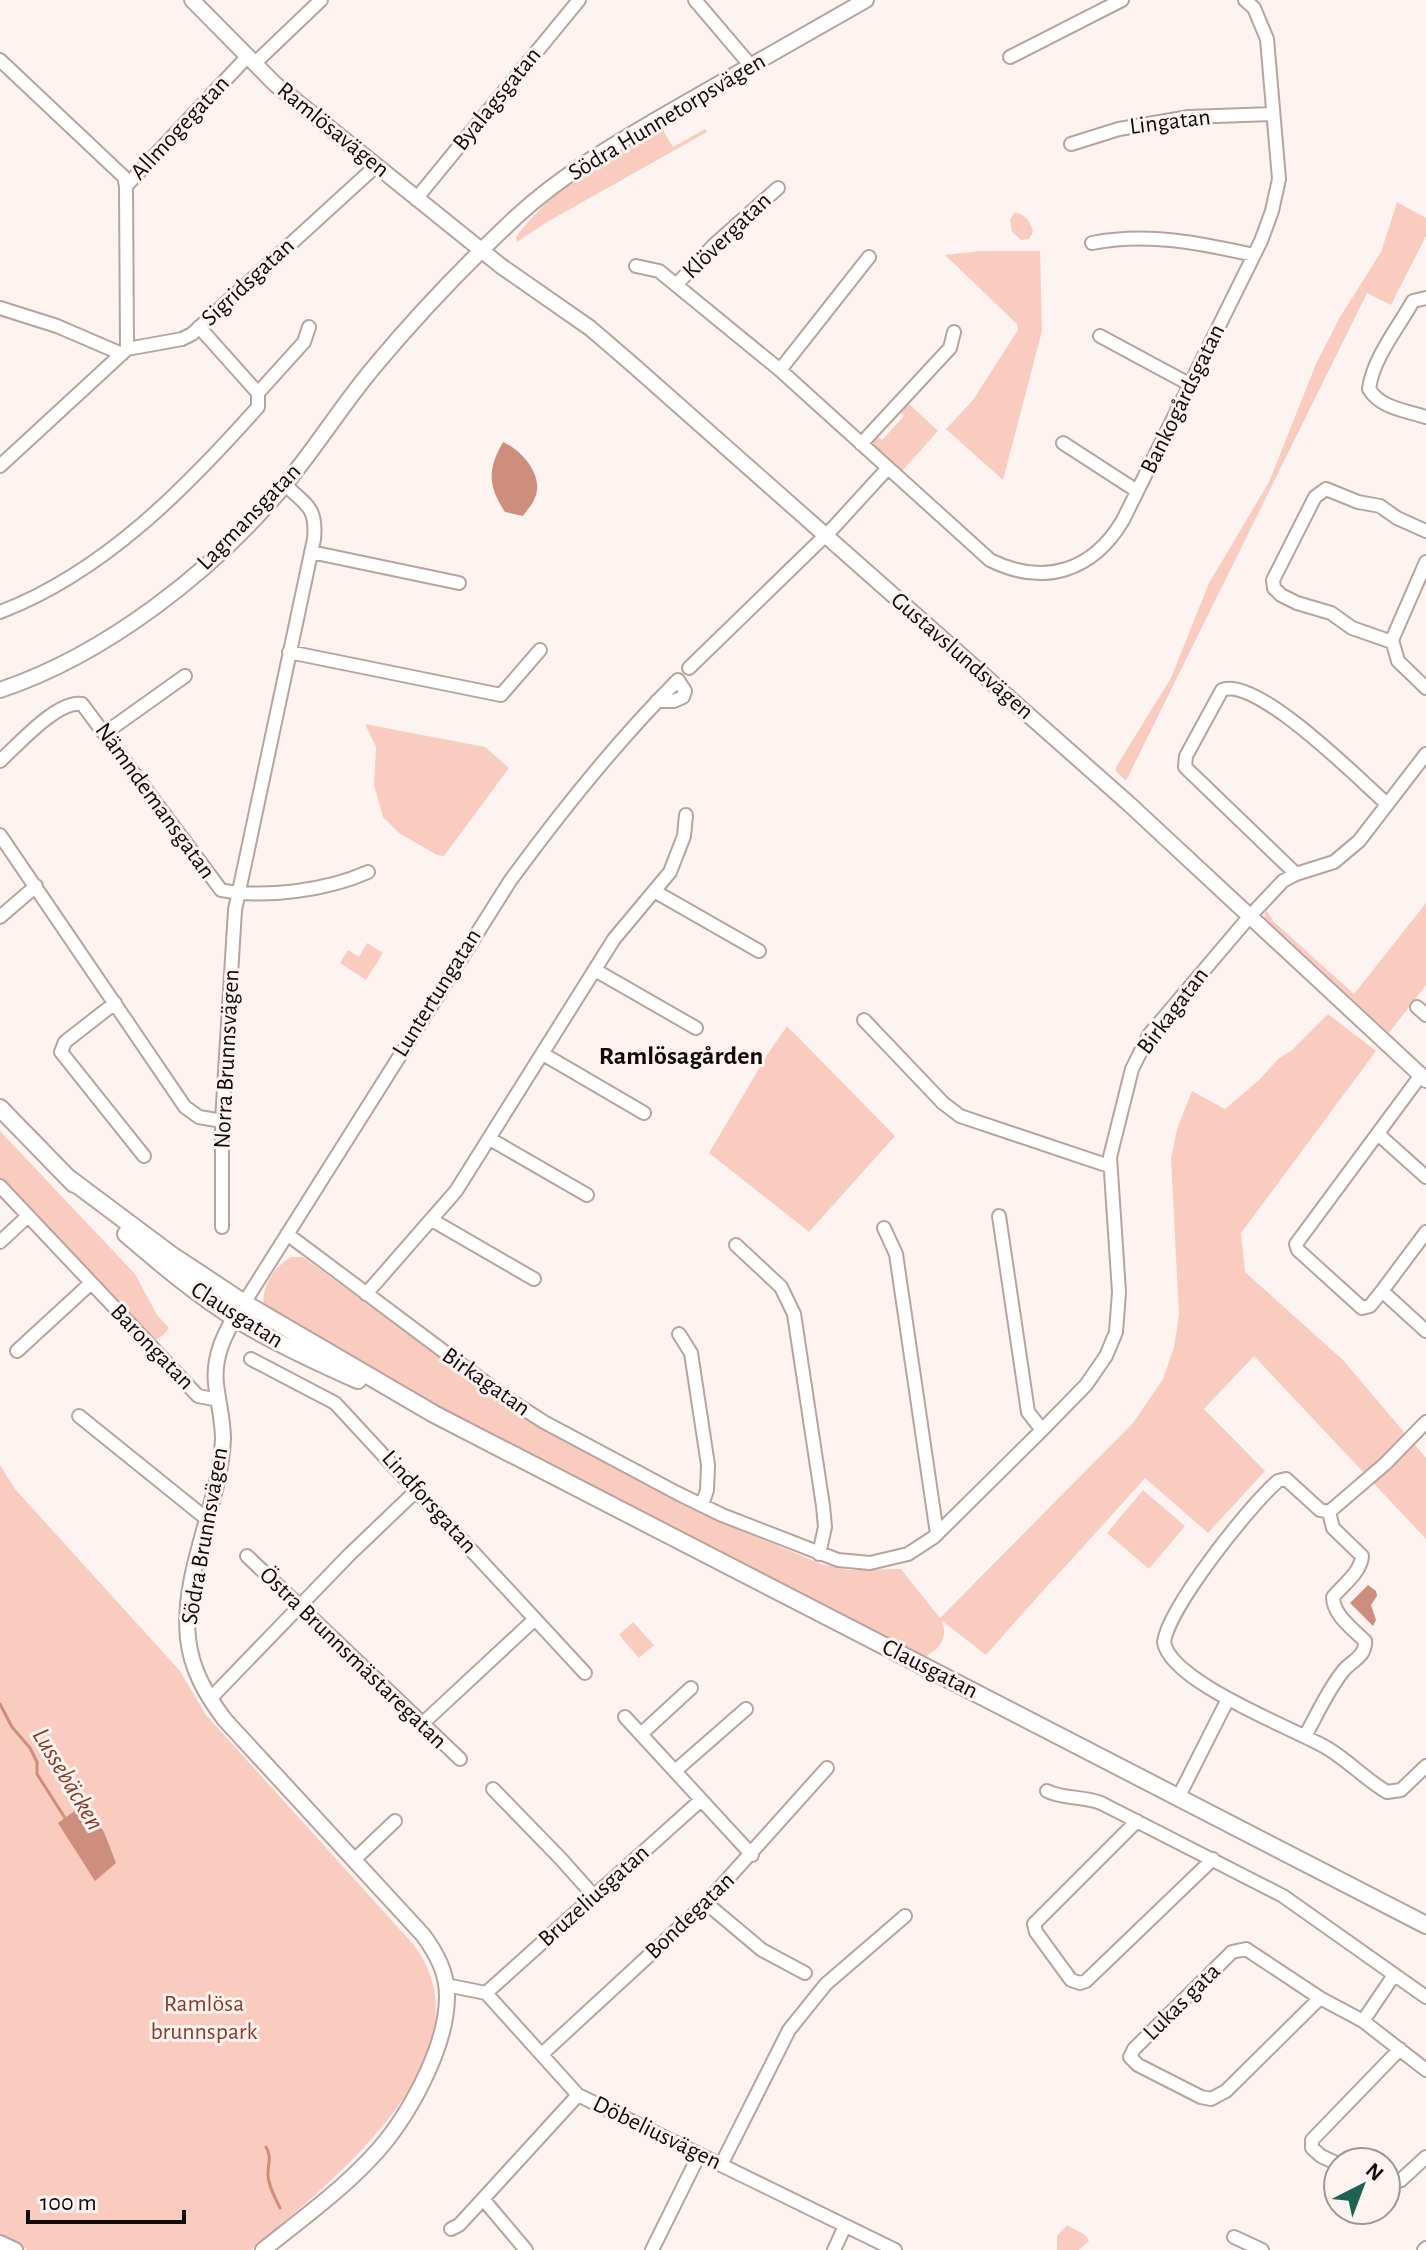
<svg xmlns="http://www.w3.org/2000/svg" width="1426" height="2250" font-family="'Alegreya Sans',sans-serif">
	<style>
		.green { fill: #faccbf }
		.water { fill: #cd8e7d }
		.lines { fill: none; stroke-linecap: round; stroke-linejoin: round }
		.stream { stroke: #cd8e7d; stroke-width: 3 }
		.minor-casing { stroke: #b8a39d; stroke-width: 16 }
		.tertiary-casing { stroke: #b8a39d; stroke-width: 18 }
		.secondary-casing { stroke: #b8a39d; stroke-width: 20 }
		.minor { stroke: #fff; stroke-width: 12 }
		.tertiary { stroke: #fff; stroke-width: 14 }
		.secondary { stroke: #fff; stroke-width: 16 }
		.labels { text-anchor: middle; dominant-baseline: central; stroke-width: 6; stroke-linejoin: round; paint-order: stroke }
		.street-label { font-size: 24px; fill: #110a09; stroke: #fdf4f2 }
		.park-label { font-size: 24px; fill: #893d27; stroke: #fdf4f2 }
		.neighbourhood-label { font-size: 26px; font-weight: bold; fill: #110a09; stroke: #fdf4f2 }
		.water-label { font-size: 26px; font-style: italic; fill: #873b26; stroke: #fdf4f2 }
	</style>
	<rect width="100%" height="100%" fill="#fdf4f2"/>
	<path class="green" d="M667 120 661 127 673 147 705 129 707 132 547 222 517 242 516 237C559 181 609 156 667 120Z
		M1397 202 1426 218V236L1391 305 1367 293 1126 781 1116 771V767L1171 678 1209 583 1269 482 1316 364 1340 317 1381 252Z
		M1014 213C1025 213 1031 222 1033 232L1029 239 1021 240 1012 232 1010 220Z
		M979 251H1040L1042 331 1003 480 946 429 973 400 1018 330 1017 324 945 255Z
		M907 402 938 431 902 471 870 441 876 435 882 440 904 416 899 410Z
		M365 724 485 747 509 768 444 856 437 855 399 833 383 817 374 785 376 747Z
		M1426 903V985L1389 1033 1264 917 1266 909 1273 921 1354 994Z
		M367 943 383 953 366 980 340 963 348 950 359 957Z
		M1328 1014 1376 1051 1241 1233 1245 1272 1343 1360 1426 1458V1539L1254 1356 1204 1409 1265 1471 1208 1533 1145 1478C1092 1538 1038 1595 986 1655L942 1621C948 1638 941 1648 925 1657L454 1417 264 1308C260 1289 274 1266 291 1257H303L519 1415 687 1507 821 1564 848 1570 901 1569 940 1618 1133 1423 1163 1379 1174 1347 1179 1315 1171 1159 1177 1129 1192 1091 1225 1109 1259 1080 1279 1058 1291 1051Z
		M787 1026 895 1136 809 1232 709 1153 767 1055Z
		M0 1131 135 1274 157 1315 169 1328C165 1334 159 1340 151 1340L0 1178Z
		M0 1465 15 1489 180 1671 206 1715 414 1945C496 2056 326 2186 251 2250H28L0 2236Z
		M1143 1490 1185 1526 1149 1569 1107 1533Z
		M633 1622 654 1645 639 1658 619 1635Z
		M1067 2225 1085 2235 1089 2241 1079 2250H1057V2236Z"/>
	<path class="water" d="M503 442C522 450 546 477 534 500 532 505 526 511 523 516L505 512C488 486 487 470 503 442Z
		M1368 1585 1376 1591 1377 1596 1371 1605 1376 1620 1373 1626 1350 1603Z
		M84 1804 104 1832 116 1863 95 1881 58 1823Z"/>
	<g class="lines">
		<path class="stream" d="M0 1704 12 1727 30 1748 37 1762V1774L65 1818
			M266 2147C272 2158 268 2162 268 2174 268 2186 275 2197 280 2208"/>
		<defs>
			<path id="minor" d="M695 0 751 66
				M1010 57 1122 0
				M0 60 124 177 126 186
				M254 64 321 0
				M1071 144 1119 129 1189 117 1272 114
				M416 199 579 0
				M1092 243C1148 232 1200 243 1254 255
				M636 266 659 271 780 370 990 560C1044 587 1093 571 1123 520L1261 241 1272 211 1279 179 1267 39 1254 8 1245 0
				M676 285 714 245 778 188
				M1426 298 1413 301C1398 328 1373 358 1369 389 1380 408 1407 411 1426 417
				M0 308 57 326 122 354
				M1100 336 1189 384
				M127 349 126 186 247 57
				M780 370 869 257
				M258 393 304 342 309 327
				M1063 443 1137 491
				M861 444 950 348 954 332
				M0 466 127 349 182 339 192 334 376 166
				M311 552 459 583
				M1426 562 1392 640 1398 661 1426 688
				M0 612C103 573 186 488 258 407V393L199 327
				M1392 642 1352 628 1331 613 1297 603 1281 595 1274 588 1273 580 1315 497 1326 489 1358 502 1380 506 1397 518 1426 531
				M289 652 501 695 540 650
				M689 668 833 528 887 469
				M105 733 185 676
				M0 761C18 745 57 700 82 704L221 890C264 899 328 890 368 872
				M0 835 185 1107 199 1117 222 1121
				M1296 874 1185 767 1186 756 1222 690C1256 675 1360 780 1387 804
				M654 891 759 951
				M0 917 36 886
				M595 970 696 1028
				M115 1003 65 1042 61 1052 144 1156
				M1417 1007 1426 1015
				M864 1020 943 1103 960 1116 1109 1166
				M543 1054 644 1113
				M1421 1075 1296 1244 1298 1250 1362 1308 1370 1306 1382 1291 1426 1331
				M1378 1134 1426 1177
				M490 1139 587 1195
				M0 1186 198 1396 219 1400
				M999 1216 1028 1412 1042 1430
				M432 1220 534 1279
				M222 1227V1121L235 910 314 539C317 508 307 505 285 485
				M884 1228 896 1254 937 1534
				M287 1234 502 1395 544 1422 677 1493 722 1515 838 1560 870 1563 908 1554 934 1537 1042 1430 1086 1385 1106 1356 1116 1332 1119 1292 1110 1157 1132 1069 1149 1035 1250 916 1283 881 1296 874 1334 862 1359 841 1426 754
				M0 1242 28 1216
				M736 1245 781 1287 794 1314 823 1506 825 1527 819 1554
				M1382 1291 1426 1232
				M366 1294 456 1191 614 939 670 872 684 836 686 815
				M244 1303 510 881C562 810 616 742 678 680L685 691 683 697 674 701H657
				M679 1334 691 1353 708 1465 707 1490 702 1505
				M17 1351 91 1283
				M251 1359 335 1403 585 1673
				M79 1416 208 1520
				M1426 1422 1385 1464 1329 1512 1320 1510 1286 1479 1278 1481C1249 1506 1169 1607 1164 1642 1170 1682 1293 1728 1327 1748 1349 1761 1366 1780 1387 1792L1401 1790 1426 1766
				M247 1556 460 1759
				M210 1699 349 1555 417 1490
				M625 1717 752 1855
				M422 1724 535 1619
				M641 1734 691 1688
				M1305 1736C1317 1715 1328 1689 1344 1670 1353 1660 1366 1656 1365 1641 1353 1629 1333 1615 1333 1597 1343 1585 1361 1572 1362 1556L1333 1528 1329 1512
				M675 1771 746 1709
				M493 1789 561 1859 594 1896
				M1047 1791C1062 1799 1083 1796 1101 1803L1283 1896 1426 1997
				M1179 1796 1228 1699
				M1137 1821 1034 1924 1036 1932 1071 1980 1080 1983 1086 1981 1213 1859
				M354 1860 395 1821
				M706 1903 762 1950 805 1973
				M446 1985 486 1993 578 2095 895 2250
				M486 1993 701 1800
				M1320 1998 1226 2091 1211 2099 1201 2097 1138 2065 1130 2057 1134 2049 1232 1952 1246 1949 1320 1998 1363 2021 1394 1975
				M1363 2021 1426 2070
				M542 2054 706 1903 827 1768
				M1338 2164 1321 2156 1312 2148V2140L1400 2049
				M721 2165 789 2030 826 1984 905 1916
				M1386 2186 1401 2180 1426 2157
				M483 2199 526 2250
				M451 2229 459 2225 483 2199 578 2095
				M1234 2237 1262 2250
				M652 2250 699 2155
				M834 2250 845 2226
				M1424 2250 1426 2248"/>
			<path id="tertiary" d="M192 0 275 84 501 266 590 328 633 365 1128 803 1426 1080
				M0 690C105 655 212 572 283 487 315 449 342 405 374 367 418 314 466 264 516 217 567 170 627 137 687 102 746 68 806 34 866 0
				M239 1310C225 1333 213 1356 216 1384 218 1402 223 1420 223 1439 220 1505 181 1572 188 1638 191 1669 206 1695 225 1720L423 1935C437 1954 447 1973 447 1996 447 2049 406 2122 370 2159 338 2193 299 2221 263 2250
				M0 2243 15 2250"/>
			<path id="secondary" d="M0 1108 74 1184
				M67 1177 170 1254 244 1303 434 1414 1426 1925
				M126 1234C161 1264 198 1295 238 1320 276 1343 317 1362 358 1380"/>
		</defs>
		<use href="#minor" class="minor-casing"/>
		<use href="#tertiary" class="tertiary-casing"/>
		<use href="#secondary" class="secondary-casing"/>
		<use href="#minor" class="minor"/>
		<use href="#tertiary" class="tertiary"/>
		<use href="#secondary" class="secondary"/>
	</g>
	<g class="labels">
		<g class="street-label">
			<text transform="translate(497 99) rotate(-51)">Byalagsgatan</text>
			<text transform="translate(667 117) rotate(-31)">Södra Hunnetorpsvägen</text>
			<text transform="translate(1170 122) rotate(-7)">Lingatan</text>
			<text transform="translate(180 128) rotate(-47)">Allmogegatan</text>
			<text transform="translate(333 130) rotate(39)">Ramlösavägen</text>
			<text transform="translate(727 236) rotate(-44)">Klövergatan</text>
			<text transform="translate(248 282) rotate(-43)">Sigridsgatan</text>
			<text transform="translate(1183 399) rotate(-64)">Bankogårdsgatan</text>
			<text transform="translate(249 517) rotate(-46)">Lagmansgatan</text>
			<text transform="translate(962 656) rotate(41)">Gustavslundsvägen</text>
			<text transform="translate(155 801) rotate(54)">Nämndemansgatan</text>
			<text transform="translate(437 993) rotate(-58)">Luntertungatan</text>
			<text transform="translate(1173 1011) rotate(-53)">Birkagatan</text>
			<text transform="translate(227 1059) rotate(-87)">Norra Brunnsvägen</text>
			<text transform="translate(237 1315) rotate(32)">Clausgatan</text>
			<text transform="translate(152 1347) rotate(46)">Barongatan</text>
			<text transform="translate(486 1382) rotate(35)">Birkagatan</text>
			<text transform="translate(429 1502) rotate(48)">Lindforsgatan</text>
			<text transform="translate(205 1536) rotate(-80)">Södra Brunnsvägen</text>
			<text transform="translate(353 1658) rotate(44)">Östra Brunnsmästaregatan</text>
			<text transform="translate(930 1669) rotate(27)">Clausgatan</text>
			<text transform="translate(594 1896) rotate(-42)">Bruzeliusgatan</text>
			<text transform="translate(690 1916) rotate(-44)">Bondegatan</text>
			<text transform="translate(1182 2002) rotate(-45)">Lukas gata</text>
			<text transform="translate(657 2133) rotate(26)">Döbeliusvägen</text>
		</g>
		<g class="park-label">
			<text x="204" y="2004">Ramlösa<tspan x="204" dy="28">brunnspark</tspan></text>
		</g>
		<g class="neighbourhood-label">
			<text x="681" y="1056">Ramlösagården</text>
		</g>
		<g class="water-label">
			<text transform="translate(68 1779) rotate(59)">Lussebäcken</text>
		</g>
	</g>
	<g transform="translate(1362 2186) rotate(42)"><circle r="38" fill="#fdf4f2" stroke="#9f9695" stroke-width="2"/>
	<path d="M0-6L14 30L0 20L-14 30Z" fill="#1e6253"/>
	<text y="-12" font-size="22" font-weight="bold" text-anchor="middle" fill="#110a09">N</text>
	</g>
	<path d="M28 2210v12h156v-12" fill="none" stroke="#110a09" stroke-width="4"/>
	<text x="40" y="2210" font-size="24" fill="#110a09" stroke="#fdf4f2" stroke-width="6" paint-order="stroke">100 m</text>
</svg>
